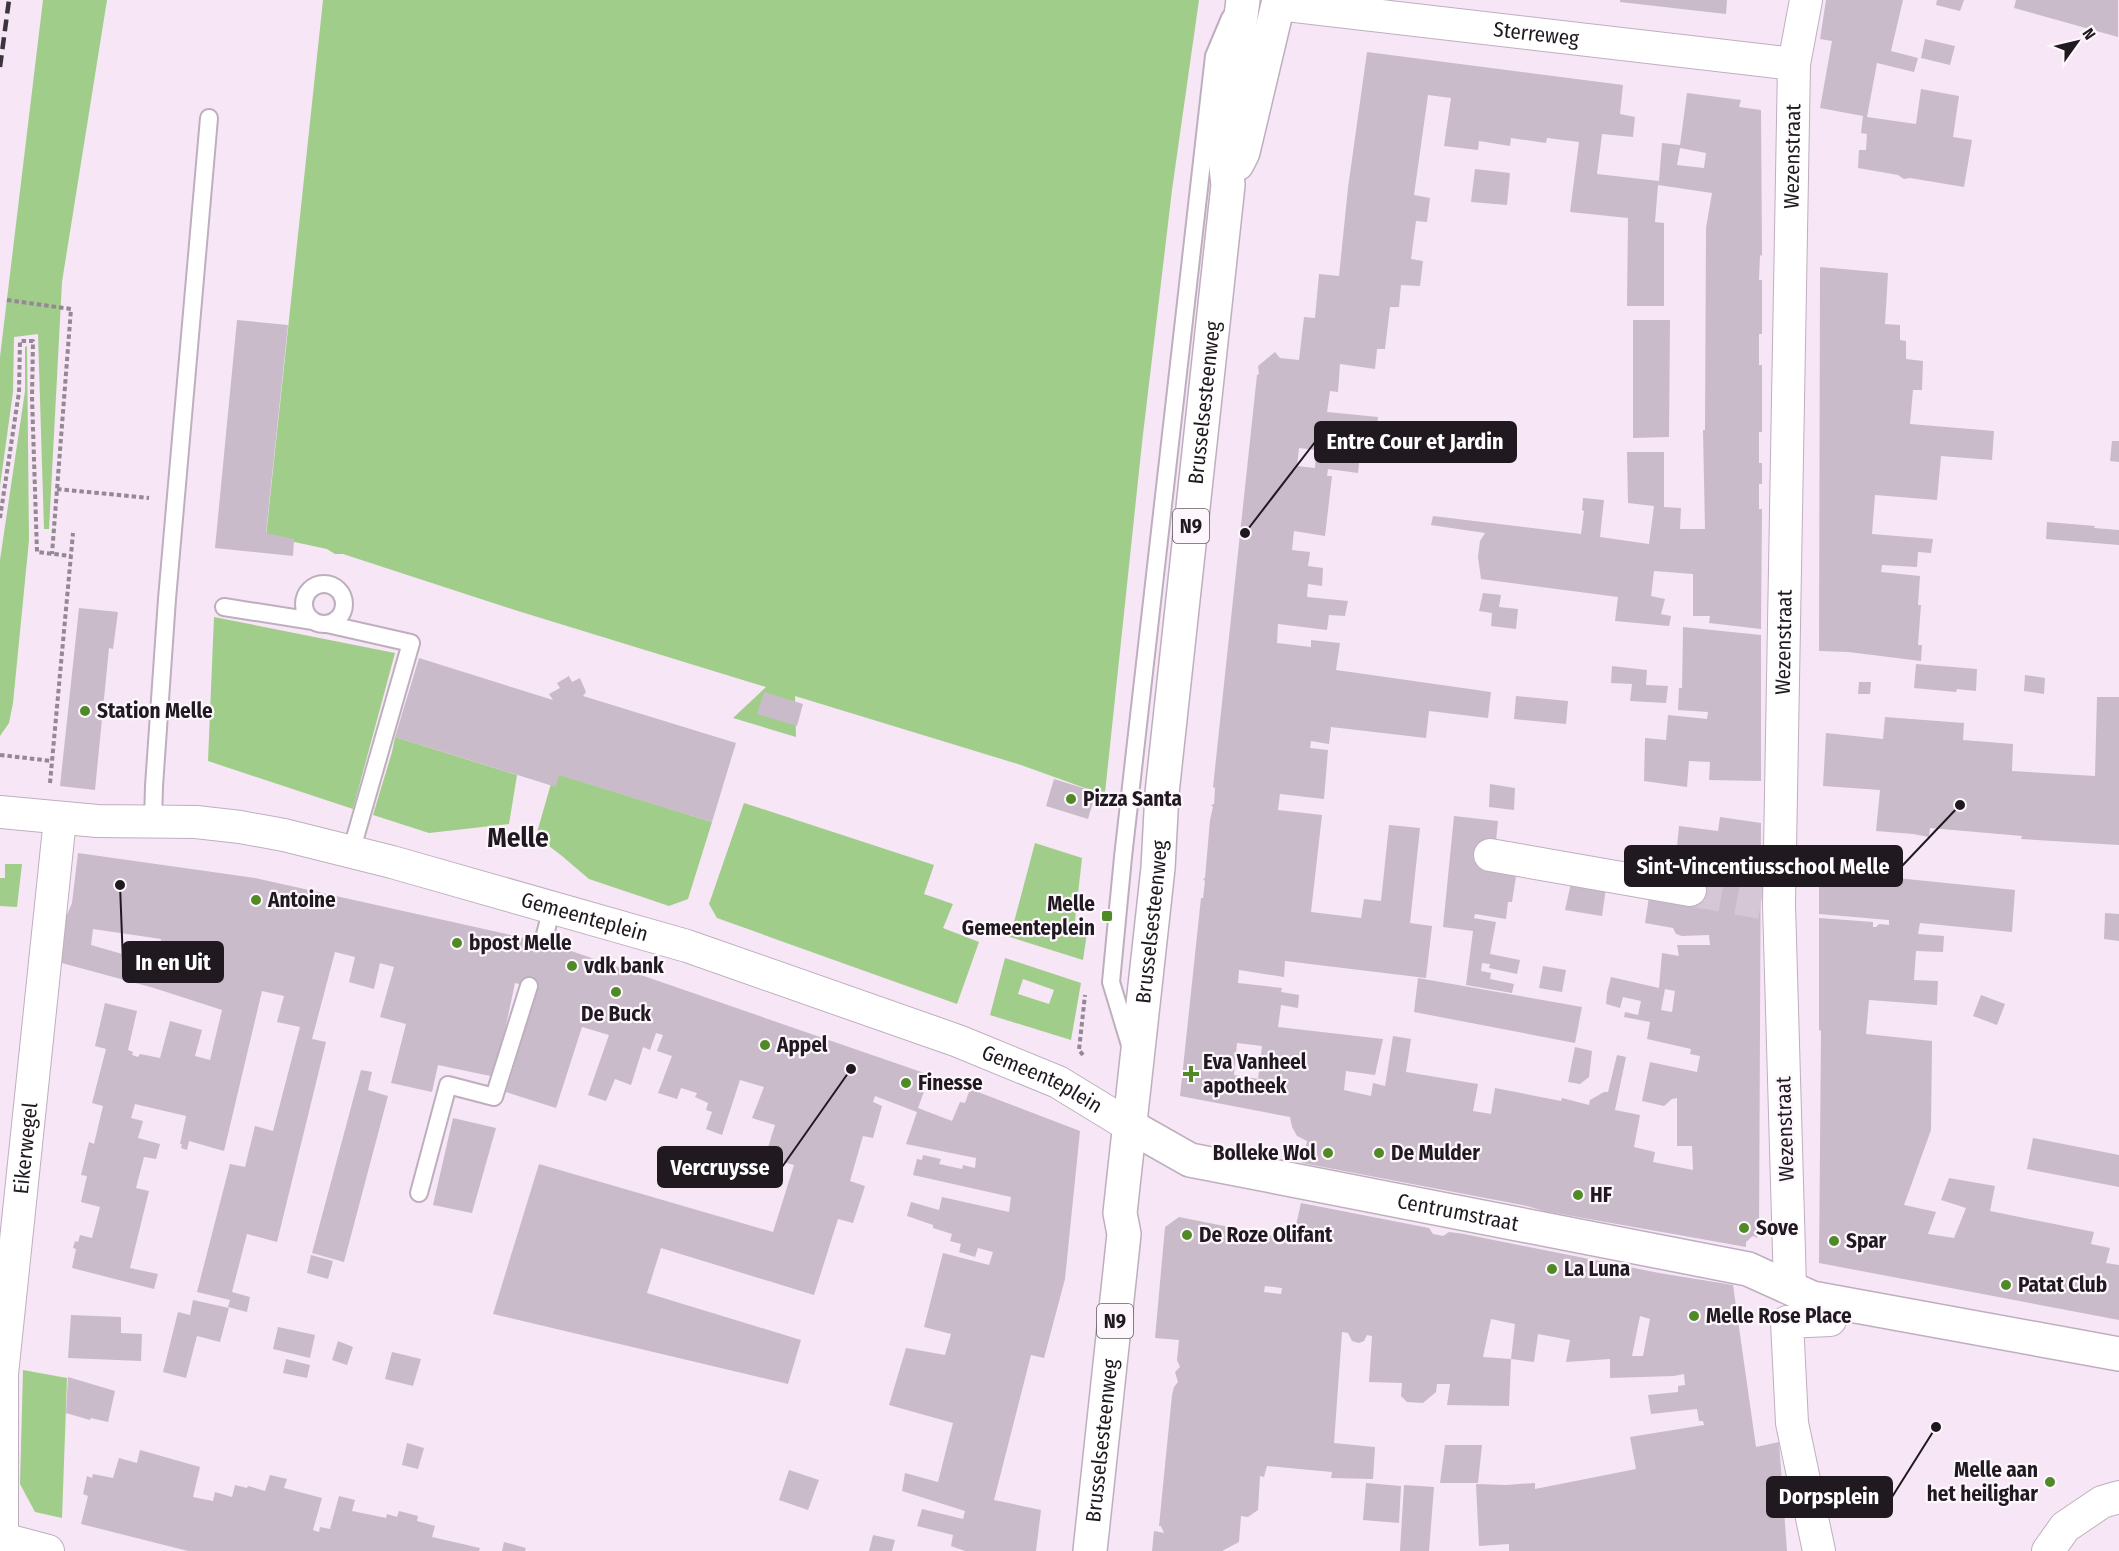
<svg xmlns="http://www.w3.org/2000/svg" width="2119" height="1551" font-family="'Fira Sans Condensed',sans-serif">
	<style>
		.green { fill: #a1cd8a; fill-rule: evenodd }
		.building { fill: #cabbcb; fill-rule: evenodd }
		.lines { fill: none; stroke-linecap: round; stroke-linejoin: round }
		.street-tunnel { stroke: #d6c7d6; stroke-width: 32; stroke-dasharray: 32 16; stroke-linecap: butt }
		.lane-casing { stroke: #beafbe; stroke-width: 20 }
		.street-casing { stroke: #beafbe; stroke-width: 34 }
		.secondary-casing { stroke: #beafbe; stroke-width: 36 }
		.primary-casing { stroke: #beafbe; stroke-width: 36 }
		.path { stroke: #938893; stroke-width: 4; stroke-dasharray: 4.5 3; stroke-linecap: butt }
		.lane { stroke: #fff; stroke-width: 16 }
		.street { stroke: #fff; stroke-width: 32 }
		.secondary { stroke: #fff; stroke-width: 33 }
		.primary { stroke: #fff; stroke-width: 33 }
		.rail { stroke: #3b343b; stroke-width: 4.5; stroke-dasharray: 12 6; stroke-linecap: butt }
		.poi-dot { fill: #508a27; stroke: #fdf7fd; stroke-width: 2 }
		.labels { text-anchor: middle; dominant-baseline: central; stroke-width: 4.5; stroke-linejoin: round; paint-order: stroke }
		.shield { fill: #fdf7fd; stroke: #625c62; stroke-width: 1.5 }
		.shield-label { font-size: 20px; font-weight: bold; fill: #201a20 }
		.street-label { font-size: 21px; fill: #201a20; stroke: #fdf7fd }
		.poi-label { font-size: 21px; font-weight: bold; fill: #201a20; stroke: #fdf7fd; text-anchor: start }
		.district-label { font-size: 27px; font-weight: bold; fill: #201a20; stroke: #fdf7fd }
		.leader { fill: none; stroke: #201a20; stroke-width: 2 }
		.callout-dot { fill: #201a20; stroke: #fdf7fd; stroke-width: 2 }
		.callout { fill: #201a20; stroke: #201a20; stroke-width: 2 }
		.callout-label { font-size: 22px; text-anchor: middle; font-weight: bold; fill: #fff }
	</style>
	<rect width="100%" height="100%" fill="#f6e6f6"/>
	<path class="green" d="M43 0H107L62 282 49 529H44L38 334 14 337 13 392 0 486V357Z
		M323 0H1199L1172 190 1142 443 1105 793 1096 792 1021 765 795 696 796 737 733 718 766 687 518 611 343 554H335L327 549 266 536Z
		M27 346 29 540 13 703 9 723 0 736V560L25 391V347Z
		M214 617 395 653 353 809 208 761Z
		M395 737 517 775 509 824 429 833 373 815 392 752Z
		M554 773 712 822 688 899 669 906 589 879 562 856 536 836Z
		M744 803 934 865 924 894 953 904 943 928 979 942 957 1004 717 918 709 904Z
		M1035 843 1082 858 1074 930 1087 933 1083 960 1010 937Z
		M5 864H22L17 907 0 906V878H5Z
		M1005 958 1081 983 1071 1040 990 1015ZM1023 979 1054 990 1049 1004 1018 994Z
		M23 1370 67 1378 62 1518 35 1512 20 1484Z"/>
	<path class="building" d="M1620 0H1727L1726 14 1620 2Z
		M1826 0H1903L1891 51 1918 58 1914 72 1877 63 1867 117 1916 124 1921 89 1959 96 1953 137 1972 140 1964 187 1910 178 1904 179 1898 175 1858 168 1859 150H1866L1867 134 1861 133 1863 116 1820 108 1832 41 1820 39Z
		M1937 0H1964L1960 11 1936 5Z
		M2016 0H2118V37L2014 8Z
		M1925 39 1955 46 1950 65 1921 58Z
		M1367 52 1623 85 1620 114 1635 117 1633 137 1602 134 1597 174 1659 181 1662 143 1680 145 1687 93 1741 100 1739 107 1761 110 1762 256 1760 255 1759 280H1762V334H1759V365H1762V432H1759V463H1762V484H1759V509H1762L1761 629 1709 623 1710 616H1693V574L1654 571 1651 596 1665 599 1661 614 1671 616 1669 626 1615 621 1618 597 1481 579 1478 557 1480 541 1485 533 1431 525 1433 516 1581 534 1584 511 1582 510 1583 498 1604 500 1600 537 1649 544 1654 506 1628 503 1627 452H1664V507L1681 508 1680 529H1705L1703 430H1705L1706 228 1712 193 1658 185 1655 222 1664 223V306H1627L1628 218 1570 212 1579 142 1547 138 1546 143 1511 138 1510 146 1479 141 1478 150 1444 146 1451 98 1428 95 1414 195 1430 198 1427 222 1416 221 1411 259 1423 261 1420 286 1401 285 1399 307H1390L1385 349H1377L1375 369 1340 364 1338 392 1330 391 1327 412 1378 417 1376 436 1346 433 1345 441 1361 443 1358 473 1328 469 1327 476H1332L1325 536 1294 531 1292 550 1310 552 1308 566 1323 568 1322 586 1308 584 1307 597 1348 601 1345 616 1329 615 1327 630 1278 624 1277 643 1311 647V640L1340 643 1336 670 1491 692 1488 718 1429 711 1426 738 1331 727 1329 744 1311 741 1310 748 1328 750 1324 799 1280 794 1278 810 1322 815 1311 912 1361 918 1364 899 1381 901 1389 825 1420 828 1410 923 1432 926 1426 978 1285 961 1284 977 1239 970 1238 983 1282 988 1281 992 1299 995 1298 1008 1281 1005 1278 1027 1383 1039 1375 1075 1346 1071 1344 1090 1371 1096 1373 1083 1385 1086 1393 1036 1411 1039 1406 1072 1478 1084 1473 1111 1491 1114 1495 1088 1561 1101 1562 1098 1589 1105 1590 1100 1604 1092H1608L1617 1055 1626 1057 1615 1110 1640 1115 1634 1147 1655 1152 1653 1162 1693 1170 1692 1146H1677V1098L1672 1099 1664 1106 1642 1101 1650 1062 1697 1072 1700 1056 1690 1054 1691 1049 1647 1039 1650 1022 1624 1017 1625 1012 1638 1015 1641 1001 1623 997 1620 1008 1606 1004 1607 993 1611 977 1659 988 1662 953 1679 956 1677 945H1710L1709 935 1682 936 1676 934 1673 928 1645 923 1649 897 1690 888 1710 891 1712 873 1665 863 1669 846 1677 847 1679 826 1718 831 1720 817 1761 823 1759 1236 1757 1238 1753 1236 1746 1242V1247L1544 1211 1527 1206 1302 1163 1307 1141 1297 1136 1292 1127 1290 1117 1180 1096 1201 898H1203L1205 881 1203 879 1205 878 1210 820 1213 807 1211 805 1214 804 1215 788 1213 787 1257 375 1259 374 1258 366 1275 352 1280 358 1299 360 1304 317 1315 318 1319 274 1339 276 1348 188ZM1680 148 1706 153 1704 168 1677 165ZM1299 448 1316 450 1315 468 1297 466ZM1665 989 1675 991 1672 1012 1661 1010ZM1237 1043 1262 1046 1258 1079 1234 1075Z
		M1475 169 1510 173 1507 205 1471 202Z
		M1820 267 1888 273 1885 324 1900 325V340L1906 341V359L1923 361 1922 390H1913L1910 424 1994 431 1992 460 1941 456 1937 500 1875 495 1872 534 1933 539 1931 553 1918 552 1917 567 1882 565 1881 572 1920 576 1918 605H1921L1918 645H1922L1921 661 1848 652 1819 651Z
		M237 320 288 325 266 533 294 539 293 556 215 548Z
		M1633 320H1670L1669 437 1633 438Z
		M2112 441H2119V462L2110 461Z
		M2047 522 2095 526 2094 528 2119 530V545L2046 539Z
		M1483 593 1501 595 1499 607 1518 609 1516 629 1491 626 1492 613 1479 611Z
		M79 608 118 612 113 649 109 648 95 790 60 786Z
		M1683 627 1761 635V781L1709 780 1710 762 1689 761 1687 787 1644 781 1645 738 1666 740 1668 715 1707 719 1708 712 1678 710 1679 688H1682Z
		M419 658 553 700 549 694 560 688 557 683 569 676 572 682 580 678 586 692 583 696 736 743 712 822 559 775 556 787 395 737Z
		M1916 664 1977 669 1976 691 1957 689 1956 692 1914 688Z
		M1612 666 1647 670 1646 685 1668 686 1666 703 1630 701 1632 684 1611 683Z
		M2025 675 2045 678 2044 694 2024 691Z
		M1859 682H1871L1870 694H1858Z
		M764 692 803 704 797 726 757 714Z
		M1516 696 1568 701 1566 724 1514 719Z
		M2097 697H2119V845L2021 839 2022 836 1930 828 1929 837 1913 834 1876 831 1880 790 1823 786 1826 733 1883 739 1885 717 1964 723 1963 740 2013 744 2012 771 2095 776Z
		M1054 779 1096 792 1088 819 1046 806Z
		M1490 784 1515 788 1514 810 1489 807Z
		M1454 816 1498 821 1495 852 1517 870 1512 902H1508L1506 919 1475 914 1474 918 1496 922 1490 954 1520 960 1517 974 1489 968 1490 964 1482 963 1481 971 1491 973 1490 979 1514 984 1512 993 1466 985 1473 931 1443 927Z
		M78 853 255 878 551 944 930 1075 918 1108 952 1121 960 1102 965 1103 970 1089 1080 1131 1065 1279 1044 1358 1031 1355 994 1500 1041 1510 1036 1551H965L951 1546 953 1535 917 1526 922 1509 963 1519 965 1511 902 1491 905 1473 938 1482 953 1423 889 1405 906 1348 945 1355 951 1334 924 1327 943 1253 989 1265 993 1252 978 1248 975 1257 959 1252 961 1244 950 1241 952 1234 933 1228V1225L907 1216 911 1202 939 1210 942 1197 1009 1212 1011 1197 913 1175 917 1159 922 1160 923 1155 941 1159 939 1164 962 1169 963 1165 975 1168 976 1158 906 1144 917 1112 875 1096 873 1102 882 1106 873 1138 863 1136 850 1181 865 1186 853 1223 838 1219 814 1295 661 1248 647 1293 801 1340 788 1384 493 1314 539 1164 773 1232 794 1165 765 1157 775 1125 752 1118 764 1087 740 1080 722 1135 706 1129 712 1112 706 1110 708 1103 695 1097 697 1093 681 1088 677 1099 658 1093 672 1056 657 1051 663 1035 656 1033 650 1050 643 1047 631 1085 615 1079 606 1101 588 1095 609 1035 582 1027 556 1108 506 1092 538 988 515 983 495 1077 438 1065 432 1092 391 1083 406 1024 380 1017 394 967 380 963 374 989 349 982 355 957 335 952 312 1039 326 1042 277 1242 247 1234 232 1292 250 1297 247 1312 228 1307 230 1300 197 1292 230 1164 245 1167 255 1126 273 1131 300 1027 277 1022 284 996 262 991 224 1151 189 1141 187 1150 181 1148 182 1144H180L186 1116 135 1104 131 1118 143 1121 138 1138 160 1144 156 1159 144 1157 136 1188 149 1191 130 1268 158 1274 154 1289 72 1268 76 1249 73 1248 75 1241 78 1242 80 1235 92 1238 100 1207 81 1202 87 1176 81 1175 89 1142 94 1144 103 1106 92 1103 106 1049 95 1046 105 1003 137 1011 128 1050 133 1052 132 1055 138 1057 140 1054 160 1058 170 1021 202 1030 195 1056 210 1060 222 1010 154 988 58 962 64 922 72 903ZM93 929 161 939 157 964 91 945Z
		M1869 870 1888 872 1887 877 2015 890 2012 932 1920 923 1918 934 1944 936 1943 952 1916 951 1914 980 1938 981 1937 1005 1869 1000 1866 1034 1932 1041 1931 1130 1904 1205 1936 1212 1928 1234 1954 1238 1966 1208 1941 1200 1949 1178 1995 1186 1990 1211 2094 1232 2091 1244 2110 1248 2106 1263 2119 1265V1320L1819 1263 1821 1031 1819 1030V918L1873 922V927H1876L1879 924 1889 925V920L1819 914V871L1869 875Z
		M1571 883 1606 888 1602 916 1565 910Z
		M2105 913 2119 914V941L2104 939Z
		M1543 966 1566 970 1562 992 1539 988Z
		M1418 978 1582 1007 1575 1043 1414 1012Z
		M1981 995 2005 1004 1997 1025 1973 1016Z
		M1575 1047 1592 1051 1589 1077 1580 1084 1568 1082Z
		M361 1070 372 1072 368 1090 388 1096 344 1262 312 1253Z
		M453 1118 496 1128 472 1213 433 1205Z
		M2033 1138 2119 1155V1187L2027 1169Z
		M1301 1203 1429 1228 1433 1234 1443 1236 1449 1232 1464 1234 1659 1273 1733 1285 1756 1447 1779 1442 1787 1551H1509V1544L1479 1546 1476 1484 1506 1485 1535 1483V1489L1636 1469 1630 1437 1704 1425 1703 1421H1699L1697 1409 1651 1414 1648 1395 1678 1392V1386L1685 1385 1684 1374 1674 1376 1610 1378V1359L1566 1362 1570 1340 1538 1334 1534 1362 1511 1359 1515 1324 1491 1319 1483 1357 1511 1359 1509 1406 1447 1405 1450 1384H1437L1436 1392 1423 1403 1407 1402 1401 1396 1402 1383 1369 1382 1372 1336 1367 1335 1364 1341 1359 1343 1352 1341 1348 1333 1342 1332 1334 1443 1375 1447 1373 1479 1331 1478 1332 1472 1267 1466 1264 1477 1260 1476 1258 1510 1248 1517 1241 1516 1239 1542 1222 1551H1152L1154 1531 1164 1533 1161 1526H1159L1172 1395 1174 1387 1178 1382 1175 1372 1180 1367 1177 1360 1179 1340 1155 1338 1165 1227 1179 1217 1275 1236V1238L1278 1239 1279 1235 1293 1238ZM1265 1286 1282 1288 1281 1294 1264 1292ZM1640 1316 1650 1319 1643 1356H1632Z
		M311 1255 333 1261 328 1279 307 1273Z
		M193 1300 229 1308 220 1342 197 1336 186 1378 163 1372 178 1312 190 1315Z
		M71 1315 121 1317V1333L142 1334 141 1361 68 1358Z
		M278 1327 315 1335 310 1358 273 1349Z
		M338 1341 353 1347 347 1365 332 1360Z
		M392 1352 421 1359 413 1386 385 1379Z
		M286 1359 310 1365 307 1378 283 1373Z
		M68 1377 115 1391 108 1422 91 1418 90 1420 66 1413Z
		M407 1443 424 1448 418 1469 402 1465Z
		M1445 1445H1482L1478 1483H1440Z
		M140 1450 200 1467 193 1497 213 1501 215 1492 232 1497 235 1485 247 1488 248 1486 265 1491 270 1475 287 1479 284 1488 322 1498 313 1530 319 1532 320 1527 330 1529 339 1496 355 1500 352 1511 386 1518 387 1514 397 1517 399 1511 418 1516 417 1521 435 1526 432 1537 480 1548 479 1551H188L81 1524 88 1496 83 1494 87 1476 92 1478 93 1474 113 1478 119 1458 137 1463Z
		M789 1470 819 1480 808 1510 779 1500Z
		M1366 1483 1401 1486 1399 1523 1363 1520Z
		M1404 1485 1434 1487 1429 1551H1400Z
		M873 1535 895 1540 892 1551H869Z
		M504 1542 526 1548 525 1551H502Z"/>
	<g class="lines">
		<path class="street-tunnel" d="M1690 890 1761 903"/>
		<defs>
			<path id="lane" d="M304 604a20 20 0 1 1 40 0a20 20 0 1 1-40 0Z
				M224 607 313 621
				M327 624 411 643 351 852
				M153 822 154 786 167 599 209 118
				M543 942 552 908
				M1130 1045 1111 982 1123 857 1214 56 1230 18
				M419 1193 448 1085 494 1097 529 986"/>
			<g id="street">
				<path id="s1" d="M1278 4 1794 64"/>
				<path id="s2" d="M0 812 97 821 196 822 240 827 284 835 392 862 687 946 958 1041 1058 1082 1130 1126"/>
				<path d="M1490 855 1690 890"/>
				<path id="s3" d="M1790 1287 1779 905 1794 64 1806 0"/>
				<path d="M3 1539 48 1551"/>
				<path id="s4" d="M2 1551V1374L60 819"/>
				<path d="M1819 1551 1792 1423 1787 1322 1830 1320"/>
				<path d="M2048 1551 2065 1527 2102 1502 2119 1497"/>
			</g>
			<g id="secondary">
				<path id="s5" d="M1130 1126 1190 1160 1748 1269 1812 1298 2119 1354"/>
			</g>
			<g id="primary">
				<path d="M1237 164 1243 152 1279 0"/>
				<path id="s6" d="M1090 1551 1124 1234 1120 1213 1158 868 1162 793 1228 185 1224 149 1243 0"/>
			</g>
		</defs>
		<use href="#lane" class="lane-casing"/>
		<use href="#street" class="street-casing"/>
		<use href="#secondary" class="secondary-casing"/>
		<use href="#primary" class="primary-casing"/>
		<path class="path" d="M7 300 71 309 52 554
			M57 489 149 498
			M0 518 19 392 20 341H33L32 397 37 552 71 556
			M0 755 52 761
			M50 783 73 533
			M1083 1055 1079 1050 1085 995"/>
		<use href="#lane" class="lane"/>
		<use href="#street" class="street"/>
		<use href="#secondary" class="secondary"/>
		<use href="#primary" class="primary"/>
		<path class="rail" d="M0 67 9 0"/>
	</g>
	<g class="poi-dot">
		<circle cx="85" cy="711" r="6"/>
		<circle cx="1071" cy="799" r="6"/>
		<circle cx="256" cy="900" r="6"/>
		<rect x="1101" y="910" width="12" height="12" rx="3"/>
		<circle cx="457" cy="943" r="6"/>
		<circle cx="572" cy="966" r="6"/>
		<circle cx="616" cy="992" r="6"/>
		<circle cx="765" cy="1045" r="6"/>
		<path d="M1188 1065h6v6h6v6h-6v6h-6v-6h-6v-6h6z"/>
		<circle cx="906" cy="1083" r="6"/>
		<circle cx="1328" cy="1153" r="6"/>
		<circle cx="1379" cy="1153" r="6"/>
		<circle cx="1578" cy="1195" r="6"/>
		<circle cx="1744" cy="1228" r="6"/>
		<circle cx="1187" cy="1235" r="6"/>
		<circle cx="1834" cy="1241" r="6"/>
		<circle cx="1552" cy="1269" r="6"/>
		<circle cx="2006" cy="1285" r="6"/>
		<circle cx="1694" cy="1316" r="6"/>
		<circle cx="2050" cy="1482" r="6"/>
	</g>
	<g class="labels">
		<g class="shield">
			<rect x="1173" y="509" width="36" height="34" rx="4.5"/>
			<rect x="1097" y="1304" width="36" height="34" rx="4.5"/>
		</g>
		<g class="shield-label">
			<text x="1191" y="526">N9</text>
			<text x="1115" y="1321">N9</text>
		</g>
		<g class="street-label">
			<text stroke="none"><textPath href="#s1" startOffset="260">Sterreweg</textPath></text>
			<text stroke="none"><textPath href="#s3" startOffset="1131">Wezenstraat</textPath></text>
			<text stroke="none"><textPath href="#s6" startOffset="1155">Brusselsesteenweg</textPath></text>
			<text stroke="none"><textPath href="#s3" startOffset="645">Wezenstraat</textPath></text>
			<text stroke="none"><textPath href="#s2" startOffset="597">Gemeenteplein</textPath></text>
			<text stroke="none"><textPath href="#s6" startOffset="633">Brusselsesteenweg</textPath></text>
			<text stroke="none"><textPath href="#s2" startOffset="1083">Gemeenteplein</textPath></text>
			<text transform="translate(1785 1129) rotate(-92)">Wezenstraat</text>
			<text stroke="none"><textPath href="#s4" startOffset="404">Eikerwegel</textPath></text>
			<text stroke="none"><textPath href="#s5" startOffset="342">Centrumstraat</textPath></text>
			<text stroke="none"><textPath href="#s6" startOffset="111">Brusselsesteenweg</textPath></text>
		</g>
		<g class="poi-label">
			<text x="97" y="711">Station Melle</text>
			<text x="1083" y="799">Pizza Santa</text>
			<text x="268" y="900">Antoine</text>
			<text x="1095" y="904" text-anchor="end">Melle<tspan x="1095" dy="24">Gemeenteplein</tspan></text>
			<text x="469" y="943">bpost Melle</text>
			<text x="584" y="966">vdk bank</text>
			<text x="616" y="1014" text-anchor="middle">De Buck</text>
			<text x="777" y="1045">Appel</text>
			<text x="1203" y="1062">Eva Vanheel<tspan x="1203" dy="24">apotheek</tspan></text>
			<text x="918" y="1083">Finesse</text>
			<text x="1316" y="1153" text-anchor="end">Bolleke Wol</text>
			<text x="1391" y="1153">De Mulder</text>
			<text x="1590" y="1195">HF</text>
			<text x="1756" y="1228">Sove</text>
			<text x="1199" y="1235">De Roze Olifant</text>
			<text x="1846" y="1241">Spar</text>
			<text x="1564" y="1269">La Luna</text>
			<text x="2018" y="1285">Patat Club</text>
			<text x="1706" y="1316">Melle Rose Place</text>
			<text x="2038" y="1470" text-anchor="end">Melle aan<tspan x="2038" dy="24">het heilighar</tspan></text>
		</g>
		<g class="district-label">
			<text x="518" y="838">Melle</text>
		</g>
	</g>
	<path class="leader" d="M1245 533L1315 442M1960 805L1902 866M120 885L123 962M851 1069L782 1167M1936 1427L1892 1497"/>
	<g class="callout-dot">
		<circle cx="1245" cy="533" r="6"/>
		<circle cx="1960" cy="805" r="6"/>
		<circle cx="120" cy="885" r="6"/>
		<circle cx="851" cy="1069" r="6"/>
		<circle cx="1936" cy="1427" r="6"/>
	</g>
	<g class="callout">
		<rect x="1315" y="422" width="201" height="40" rx="6"/>
		<rect x="1625" y="846" width="277" height="40" rx="6"/>
		<rect x="123" y="942" width="100" height="40" rx="6"/>
		<rect x="658" y="1147" width="124" height="40" rx="6"/>
		<rect x="1767" y="1477" width="125" height="40" rx="6"/>
	</g>
	<g class="callout-label">
		<text x="1415" y="449">Entre Cour et Jardin</text>
		<text x="1763" y="874">Sint-Vincentiusschool Melle</text>
		<text x="173" y="970">In en Uit</text>
		<text x="720" y="1175">Vercruysse</text>
		<text x="1829" y="1504">Dorpsplein</text>
	</g>
	<g transform="translate(2077 42) rotate(56)" stroke="#fdf7fd" stroke-width="4.5" paint-order="stroke">
	<path d="M0-4.5L10 22L0 15L-10 22Z" fill="#201a20"/>
	<text y="-9" font-size="16" font-weight="bold" text-anchor="middle" fill="#201a20">N</text>
	</g>
</svg>
